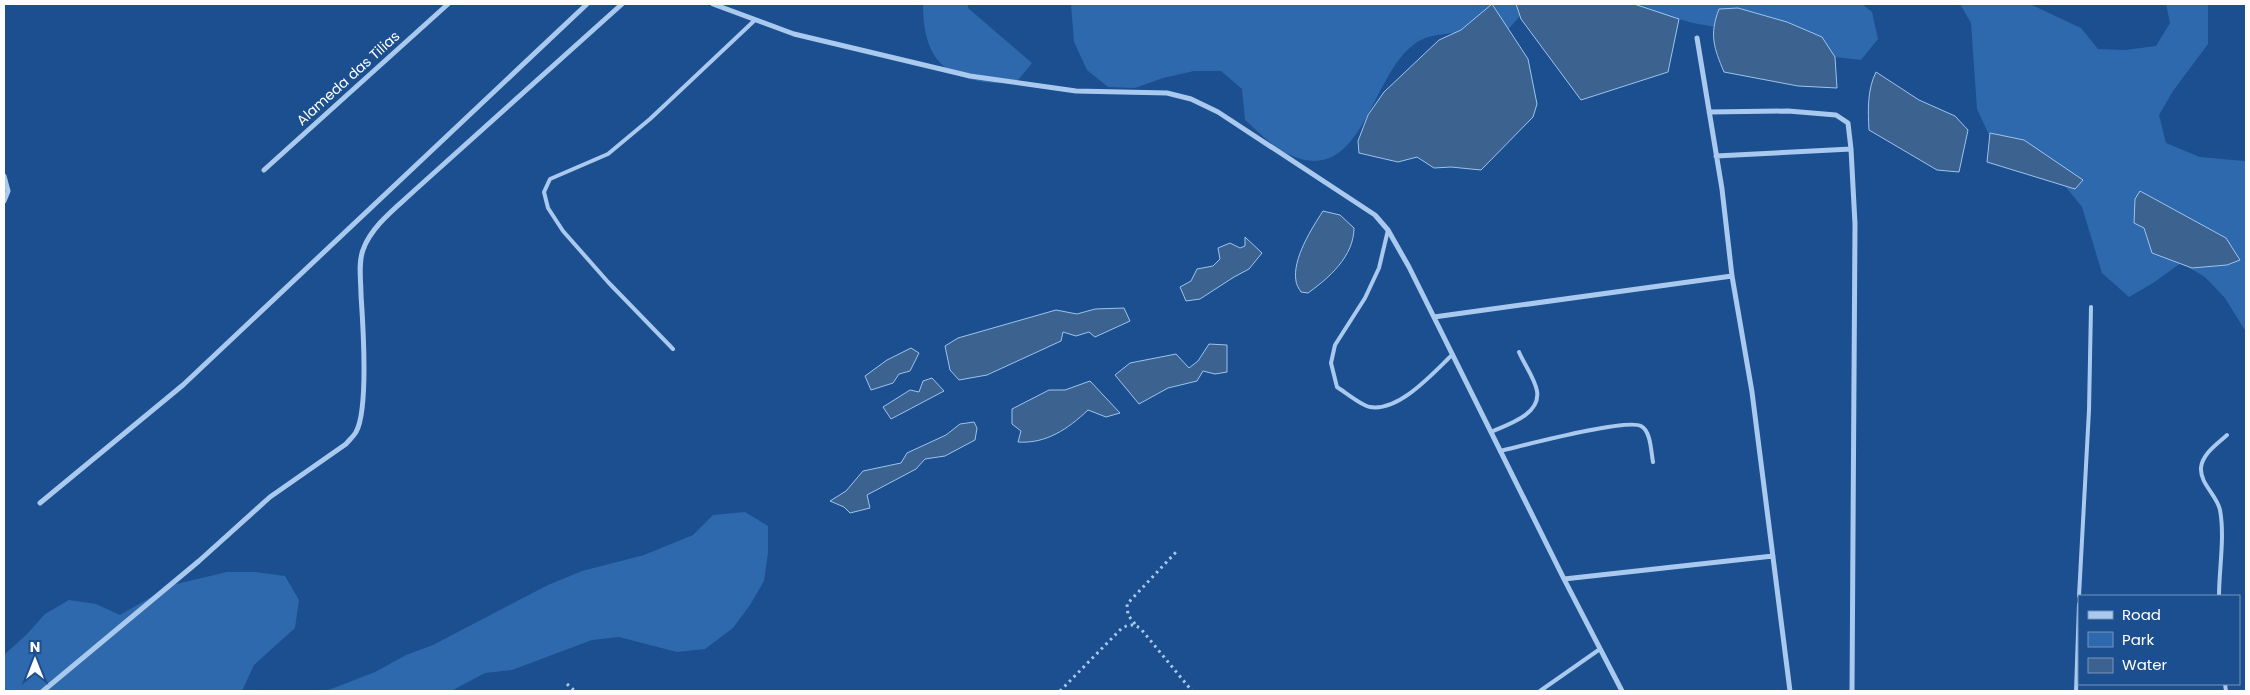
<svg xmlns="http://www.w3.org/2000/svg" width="2250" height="695" font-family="Poppins,sans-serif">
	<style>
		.green { fill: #2e69ad }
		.water { fill: #3c6290; stroke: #9cc4f0 }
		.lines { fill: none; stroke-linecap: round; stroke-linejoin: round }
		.path { stroke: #a9c9ee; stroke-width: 3; stroke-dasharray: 2.5 4; stroke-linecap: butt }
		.service { stroke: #a9c9ee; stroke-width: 4 }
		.minor { stroke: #a9c9ee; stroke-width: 5 }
		.labels { text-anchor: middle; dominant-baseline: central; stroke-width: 4.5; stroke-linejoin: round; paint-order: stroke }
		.street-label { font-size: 14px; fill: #fff; stroke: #1b4f8f }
	</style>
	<rect width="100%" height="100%" fill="#1b4f8f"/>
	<path class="green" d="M923 4H968V8L1032 63 1015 84C955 83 923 70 923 4Z
		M1071 4H1541L1525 10 1507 31C1484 33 1440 30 1421 40 1370 66 1366 189 1290 155 1273 148 1258 131 1245 120L1242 89 1221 71H1194L1163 78 1135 88 1108 87 1087 70 1074 42Z
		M1602 4H1862L1872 12 1878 39 1861 60 1826 56 1737 31 1693 23 1638 8Z
		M1960 4H2030L2081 28 2098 49 2125 50 2156 46 2170 23 2166 4H2208V44L2173 91 2159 115 2166 143 2200 157 2244 161 2246 163V332L2225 298 2205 277 2181 263 2153 283 2129 297 2102 273 2082 207 2065 186 1990 137 1977 109 1971 23Z
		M745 512 768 526V553L764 581 750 605 733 628 705 649 677 652 619 637 592 640 512 670 485 673 451 691H326L375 672 406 655 433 645 548 585 582 571 644 555 693 535 713 515Z
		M227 572H255L285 576 299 600 295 628 254 665 242 691H4V655L27 634 45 614 69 600 96 604 120 615 172 585Z"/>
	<path class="water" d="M1492 4 1528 59 1537 104 1533 117 1481 170 1451 167 1434 168 1417 157 1398 162 1359 153 1358 141 1368 115 1384 92 1439 40 1461 30Z
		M1516 4H1634L1679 19 1668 72 1581 100 1521 19Z
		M1738 8 1787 22 1822 37 1835 57 1837 88 1798 86 1724 72C1714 48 1709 35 1719 9Z
		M1876 72 1919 100 1955 116 1968 130 1959 172 1937 170 1869 130C1868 111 1867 90 1876 72Z
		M1990 133 2024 140 2083 180 2075 189 1987 162Z
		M2140 191 2226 238 2240 260 2227 265 2192 268 2152 253 2144 228 2134 223 2135 199Z
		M1323 211 1340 215 1354 228C1354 256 1329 278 1308 293L1301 292C1299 289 1296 284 1296 281 1292 259 1312 228 1323 211Z
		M1245 237 1262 253 1249 269 1234 277 1200 299 1186 301 1180 287 1191 281 1197 269 1213 266 1220 259 1218 248 1230 243 1240 248 1245 246Z
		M1124 308 1130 321 1095 337 1089 332 1076 336 1063 332 1061 341 987 375 959 380 950 370 945 346 958 338 1056 310 1077 314 1095 309Z
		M1209 344 1227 345V372L1215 374 1203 371 1197 381 1168 388 1139 404 1115 375 1130 363 1176 354 1189 368 1198 361Z
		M911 348 919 353 910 371 899 374 893 383 871 390 865 376 887 360Z
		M932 378 944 391 891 419 883 407 910 390 919 392 923 381Z
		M1090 381 1120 413 1106 417 1088 410C1068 429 1046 444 1018 442L1021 431 1012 424V409L1049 390H1065Z
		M974 422 977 428 975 440 945 456 925 459 916 469 867 495 870 508 850 513 844 507 830 501 846 491 863 471 901 463 907 453 946 435 960 424Z"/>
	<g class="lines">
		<path class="path" d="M1135 624 1128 615 1127 604 1178 550
			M567 684 575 691
			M1060 691 1122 628C1130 624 1134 624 1141 629L1192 691"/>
		<path class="service" d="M1388 230 1379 268 1365 298 1335 345 1331 363 1337 387C1345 392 1362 406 1370 407 1399 412 1433 373 1452 355
			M673 349 608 282 563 231 548 208 544 192 550 179 608 154 650 119 755 20
			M1491 432C1506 425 1541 415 1537 391 1535 379 1524 364 1519 352
			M1500 451C1522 446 1626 418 1641 426 1651 431 1651 452 1653 462
			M2079 596 2089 410 2091 307
			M2219 596C2219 569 2225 537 2220 510 2217 495 2200 484 2201 468 2202 454 2217 444 2227 435
			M2225 684 2226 691
			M1540 691 1600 649
			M2076 691 2079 604"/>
		<path class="minor" d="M713 4 794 34 970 76 1076 91 1167 93 1191 99 1218 112 1375 215 1388 230 1409 267 1564 579 1622 691
			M1697 38 1722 189 1732 276 1752 392 1790 691
			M1709 112 1788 111 1836 115 1848 123 1851 149
			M1716 156 1851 149 1855 224 1852 691
			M264 170 448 4
			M4 176 8 191 4 201
			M1434 317 1732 276
			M40 503 183 385 587 4
			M1564 579 1773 556
			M43 691 199 561 270 497 346 444C349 440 354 436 356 432 369 409 363 324 361 295 361 281 358 263 363 250 371 226 398 206 415 190L622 4"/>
	</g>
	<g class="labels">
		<g class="street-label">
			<text transform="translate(348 78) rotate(-42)">Alameda das Tilias</text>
		</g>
	</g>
	<rect width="2250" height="695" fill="none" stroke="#ffffff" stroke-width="10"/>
	<rect x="2078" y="595" width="162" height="90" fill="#1b4f8f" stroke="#7695bc"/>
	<rect x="2088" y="611" width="25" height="8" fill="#a9c9ee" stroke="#7695bc"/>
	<text x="2122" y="620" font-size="15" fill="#ffffff">Road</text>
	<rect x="2088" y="632" width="25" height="15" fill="#2e69ad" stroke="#7695bc"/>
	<text x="2122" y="645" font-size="15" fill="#ffffff">Park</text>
	<rect x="2088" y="658" width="25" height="15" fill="#3c6290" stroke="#7695bc"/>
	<text x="2122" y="670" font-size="15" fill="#ffffff">Water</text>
	<g transform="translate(35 660)" stroke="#1b4f8f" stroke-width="4" paint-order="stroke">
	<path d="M0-4L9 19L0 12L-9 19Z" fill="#ffffff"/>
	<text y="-8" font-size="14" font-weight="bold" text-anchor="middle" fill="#ffffff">N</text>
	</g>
</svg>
